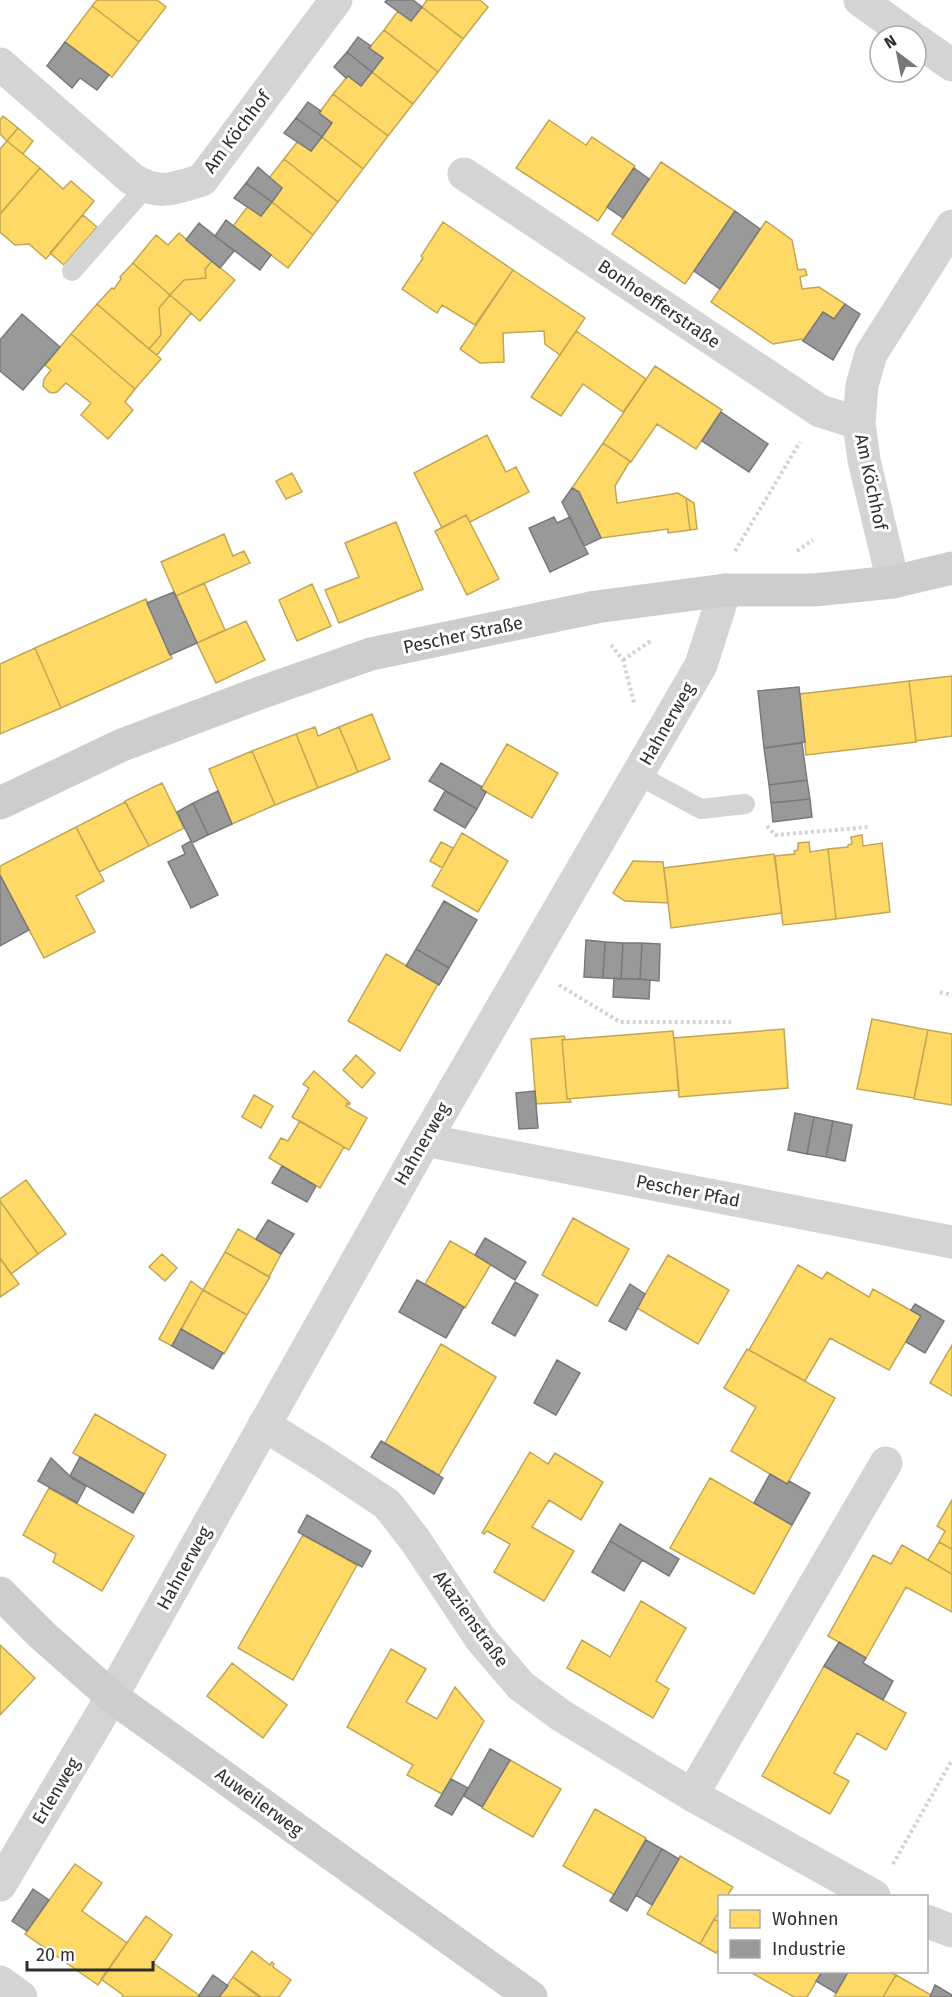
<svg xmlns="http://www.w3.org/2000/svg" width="952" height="1997" font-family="'Fira Sans',sans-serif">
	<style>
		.homes { fill: #ffd966; stroke: #c1a656; stroke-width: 1.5 }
		.industry { fill: #999; stroke: #797979; stroke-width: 1.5 }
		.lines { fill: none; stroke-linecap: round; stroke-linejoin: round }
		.path { stroke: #d4d4d4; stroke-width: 4; stroke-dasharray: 3 3; stroke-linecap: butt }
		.lane { stroke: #d4d4d4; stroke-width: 20 }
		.street { stroke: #d4d4d4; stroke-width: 33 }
		.secondary { stroke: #cdcdcd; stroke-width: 33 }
		.labels { text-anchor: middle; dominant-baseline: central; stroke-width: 6; stroke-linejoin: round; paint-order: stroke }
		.street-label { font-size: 18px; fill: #2f2f2f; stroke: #fff }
	</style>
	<rect width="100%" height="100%" fill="#fff"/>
	<path class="homes" d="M97 0H157L166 7 139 42 92 6Z
		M427 0H480L488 7 463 39 422 7Z
		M92 6 139 42 112 77 65 42Z
		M422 7 463 39 438 72 384 30 398 11 411 21Z
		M384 30 438 72 413 104 372 72 383 58 369 48Z
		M372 72 413 104 388 136 333 94 348 76 361 86Z
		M333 94 388 136 363 169 322 137 332 123 319 113Z
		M3 116 18 128 7 141 0 134V120Z
		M549 120 586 145 592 137 635 166 598 221 516 168Z
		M18 128 33 141 23 154 7 141Z
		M322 137 363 169 338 202 284 159 298 141 311 151Z
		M7 141 40 168 0 214V149Z
		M284 159 338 202 313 235 272 202 282 188 269 178Z
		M661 162 735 211 685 284 612 234Z
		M40 168 63 189 71 181 94 201 46 259 29 244 15 245 0 232V214Z
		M272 202 313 235 288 268 233 226 248 206 261 216Z
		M83 215 97 227 64 265 50 253Z
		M766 221 792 240 798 270 805 269 807 275 800 277 802 289 819 287 845 304 834 319 823 312 803 341 802 339 773 344 711 302Z
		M443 222 513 270 475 325 442 305 437 313 402 289 423 258 421 256Z
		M179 233 212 261 205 269 206 278 184 280 170 295 133 263 156 235 168 245Z
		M212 261 235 280 200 321 170 295 184 280 206 278 205 269Z
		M133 263 170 295 159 308 161 335 149 349 97 304 112 288 114 289 121 279 120 277Z
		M513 270 585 318 560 355 545 344 544 331 503 333 504 362 480 363 460 349Z
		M170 295 191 313 157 355 149 349 161 335 159 308Z
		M97 304 161 359 135 389 71 334Z
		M576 331 646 379 623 412 583 384 561 416 531 397Z
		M71 334 135 389 125 402 133 410 108 439 81 415 91 403 66 383 57 392 53 393 49 392 43 386 44 379 51 370 45 365Z
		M655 366 722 410 696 449 657 424 631 462 603 443Z
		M487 435 506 472 516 467 529 492 470 522 466 515 442 528 414 473Z
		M603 443 630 461 615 486 617 503 678 493 686 498 690 530 668 533V529L601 538 579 492 572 488Z
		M292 473 302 492 286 499 276 481Z
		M686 498 694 503 697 529 690 530Z
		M466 515 499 579 467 595 435 531Z
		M396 522 423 589 339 623 325 590 359 577 345 543Z
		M224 534 233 556 244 551 250 563 176 596 161 562Z
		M204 583 225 630 197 643 176 596Z
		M312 584 331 626 297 641 279 600Z
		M146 599 172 658 61 708 35 648Z
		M246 621 265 660 216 683 197 643Z
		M35 648 61 708 0 734V664Z
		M952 676V736L916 741 909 681Z
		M909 681 916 742 806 755 800 694Z
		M372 714 390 759 358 772 339 727Z
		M315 727 318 736 339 727 358 772 318 788 296 734Z
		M296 734 318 788 275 805 252 751Z
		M507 744 558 773 532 818 481 789Z
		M252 751 275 805 232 824 209 769Z
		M162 783 184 828 149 846 125 801Z
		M125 802 149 846 99 872 76 827Z
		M76 827 104 881 76 896 95 932 44 958 0 875V866Z
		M462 833 508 861 478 912 432 886Z
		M862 835 863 846 882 843 890 912 836 919 828 849 848 847V845L852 844 851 837Z
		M441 842 453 848 442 868 430 861Z
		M809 842 810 852 828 849 836 919 783 925 775 856 795 854 794 851 798 850V843Z
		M774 854 782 913 671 928 664 868Z
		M633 861 663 862 668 903 625 901 613 893Z
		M386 954 438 984 400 1051 348 1021Z
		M872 1019 928 1030 914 1098 857 1089Z
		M784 1029 788 1088 679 1097 674 1038Z
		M928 1030 952 1034V1105L914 1099Z
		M673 1031 679 1090 567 1099 562 1040Z
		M564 1036 565 1039 562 1040 567 1099H570L571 1102 536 1104 531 1039Z
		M356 1055 375 1073 362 1088 343 1070Z
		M314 1071 350 1103 349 1105 347 1103 346 1106 367 1118 349 1150 292 1117 309 1088 303 1084Z
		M254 1095 273 1106 261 1128 242 1117Z
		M300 1121 344 1147 320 1188 269 1158 281 1138 288 1141Z
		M26 1180 66 1234 38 1254 0 1201V1199Z
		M0 1201 38 1254 11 1274 0 1258Z
		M573 1218 629 1249 597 1306 542 1275Z
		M238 1229 281 1254 269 1277 225 1252Z
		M450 1241 491 1264 465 1308 425 1284Z
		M225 1252 270 1277 247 1315 203 1290Z
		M162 1254 177 1268 165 1281 149 1267Z
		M668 1255 729 1290 698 1344 637 1308Z
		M0 1258 19 1284 0 1297Z
		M798 1265 822 1279 827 1272 869 1297 873 1289 921 1316 889 1370 830 1338 805 1381 749 1350Z
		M191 1281 203 1290 172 1346 159 1339Z
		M203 1290 247 1315 224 1354 181 1329Z
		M441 1344 496 1377 439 1475 385 1443Z
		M952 1345V1396L930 1383Z
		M747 1349 835 1398 787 1484 731 1451 756 1407 724 1388Z
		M95 1414 166 1455 144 1494 73 1453Z
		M530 1452 548 1464 555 1453 603 1482 581 1520 549 1500 532 1527 574 1551 544 1601 494 1572 510 1544 487 1531 484 1534 482 1533Z
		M710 1478 792 1525 754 1594 670 1548Z
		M49 1488 134 1536 102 1591 53 1562 56 1554 23 1535Z
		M952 1500V1549L939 1542 945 1531 937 1526Z
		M303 1535 357 1565 293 1680 238 1648Z
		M939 1542 952 1549V1574L928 1560Z
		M902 1545 952 1574V1612L906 1587 866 1658 828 1636 873 1555 891 1564Z
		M641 1601 686 1628 656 1681 669 1689 653 1718 567 1668 582 1640 610 1657Z
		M0 1645 35 1678 0 1715Z
		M391 1649 426 1669 406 1702 437 1719 455 1687 484 1721 442 1794 407 1775 413 1765 347 1727Z
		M232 1663 287 1705 263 1738 207 1696Z
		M824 1666 906 1713 886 1750 857 1733 834 1773 849 1781 830 1814 762 1776Z
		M510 1760 561 1789 533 1837 482 1808Z
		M595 1809 646 1838 615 1895 563 1866Z
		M680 1856 733 1887 727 1896H720V1910L700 1944 647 1914Z
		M75 1864 102 1883 82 1911 127 1943 98 1985 25 1934Z
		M146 1916 172 1935 153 1963 199 1995 198 1997H122L123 1995 101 1979Z
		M714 1919 720 1922V1948L716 1953 700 1944Z
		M252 1951 270 1965 272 1962 274 1964 273 1967 291 1980 279 1997H259L233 1977Z
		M750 1972H822L807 1997H794Z
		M848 1972H890L896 1975 883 1997H834Z
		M896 1975 931 1995 930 1997H883Z
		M233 1977 260 1996 259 1997H219Z"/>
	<path class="industry" d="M387 0H413L422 7 411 21 385 2Z
		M358 37 371 46 369 48 383 58 372 72 347 52Z
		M65 42 109 75 97 90 80 78 72 88 47 66Z
		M347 52 372 72 361 86 348 76 346 78 334 67Z
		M308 102 321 111 319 113 332 123 322 137 296 118Z
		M296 118 322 137 311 151 284 133Z
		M258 167 282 188 272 202 246 183Z
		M634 168 649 179 623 218 607 207Z
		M246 183 272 202 261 216 234 198Z
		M735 211 760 229 720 289 694 271Z
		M226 220 271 255 260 270 215 236Z
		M199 223 234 251 220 268 186 240Z
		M845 304 860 314 833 360 803 341 823 312 834 319Z
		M22 314 60 347 23 390 0 371V340Z
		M721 412 768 444 749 472 702 441Z
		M572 488 579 492 601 538 584 546 562 502Z
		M554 517 557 523 570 517 588 554 550 572 529 528Z
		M174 592 197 643 170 655 147 603Z
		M799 687 805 742 764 748 758 691Z
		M802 743 807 780 769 785 764 748Z
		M441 763 482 787 481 789 486 792 477 809 429 781Z
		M807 780 810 799 771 803 769 785Z
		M218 791 232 824 208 835 193 803Z
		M445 791 477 809 465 828 434 810Z
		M810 799 812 817 773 822 771 803Z
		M193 803 208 835 192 843 177 812Z
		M191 841 218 895 191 908 168 862 185 854 182 846Z
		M0 875 29 930 0 946Z
		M444 901 477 920 449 968 416 949Z
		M586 940 605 942 603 978 584 977Z
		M605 942 623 943 621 979 603 978Z
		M623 943H642L640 979H621Z
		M642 943 660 944 659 981 640 979Z
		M416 949 449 968 439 985 406 966Z
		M614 978 650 980 649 999 613 997Z
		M535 1091 538 1128 519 1129 516 1093Z
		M795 1113 814 1117 807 1154 788 1150Z
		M814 1117 833 1121 826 1157 807 1154Z
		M833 1121 852 1125 845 1161 826 1157Z
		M282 1166 316 1186 307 1202 272 1183Z
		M268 1220 294 1234 281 1254 256 1239Z
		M485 1238 526 1262 515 1280 475 1255Z
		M417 1280 464 1307 446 1338 399 1312Z
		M515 1282 538 1295 515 1336 492 1323Z
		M630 1284 645 1294 626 1330 609 1321Z
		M915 1304 944 1321 925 1353 906 1342 921 1316 911 1310Z
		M181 1329 223 1353 213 1369 172 1346Z
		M557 1360 580 1373 556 1415 534 1403Z
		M381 1441 443 1478 434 1494 371 1457Z
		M80 1457 144 1494 133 1513 70 1476Z
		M51 1458 73 1479 86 1486 77 1503 38 1481Z
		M770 1474 787 1484 789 1481 810 1493 792 1525 754 1503Z
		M307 1515 371 1551 362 1567 298 1532Z
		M620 1524 679 1559 669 1576 610 1541Z
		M610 1541 642 1560 624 1591 592 1572Z
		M839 1642 866 1658 863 1663 893 1681 883 1700 824 1666Z
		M490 1749 510 1760 482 1807 464 1796Z
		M451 1779 468 1788 452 1815 435 1806Z
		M646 1840 662 1849 627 1911 610 1901Z
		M662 1849 679 1859 652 1905 636 1895Z
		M33 1889 49 1900 27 1931 12 1921Z
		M822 1972H848L836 1993 816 1981Z
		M213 1975 228 1986 219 1997H198Z
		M935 1985 952 1995V1997H930Z"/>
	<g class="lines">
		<path class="path" d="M735 551 800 442
			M797 551 813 540
			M611 645 623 660 634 703
			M623 660 652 640
			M767 826 775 835 869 827
			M559 985 620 1022H731
			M940 992 952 995
			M893 1864 952 1760"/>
		<path class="lane" d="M72 271 145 188
			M638 775 701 809 745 804"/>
		<path class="street" d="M860 0 910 36
			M916 40 952 65
			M0 64 132 179C159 196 173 189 202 180L336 0
			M464 174 820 411 859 423
			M893 582 864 460 859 423 862 385 871 354 952 226
			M425 1140 952 1242
			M264 1425 319 1459 387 1504 415 1540 480 1638 521 1686 562 1716 692 1795 874 1896
			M692 1795 886 1463
			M0 1885 100 1717 425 1140 701 665 725 590
			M926 1921 952 1931
			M0 1982 21 1997"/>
		<path class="secondary" d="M0 803 122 745 257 694 371 654 596 607 725 590H814L893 582 952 568
			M0 1593 42 1635 112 1697 531 1997"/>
	</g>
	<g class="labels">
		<g class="street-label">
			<text transform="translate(237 132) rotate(-53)">Am Köchhof</text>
			<text transform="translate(659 304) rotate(34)">Bonhoefferstraße</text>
			<text transform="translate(871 482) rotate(78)">Am Köchhof</text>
			<text transform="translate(463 635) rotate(-12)">Pescher Straße</text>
			<text transform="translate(667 724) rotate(-60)">Hahnerweg</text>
			<text transform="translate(422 1144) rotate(-60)">Hahnerweg</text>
			<text transform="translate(688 1191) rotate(11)">Pescher Pfad</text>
			<text transform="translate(184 1568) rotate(-61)">Hahnerweg</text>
			<text transform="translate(471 1619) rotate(54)">Akazienstraße</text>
			<text transform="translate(56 1791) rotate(-59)">Erlenweg</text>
			<text transform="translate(259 1802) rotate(36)">Auweilerweg</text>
		</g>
	</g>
	<rect x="718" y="1895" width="210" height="78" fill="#ffffff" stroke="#acacac" stroke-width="1.5"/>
	<rect x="730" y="1910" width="30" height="18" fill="#ffd966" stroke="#acacac" stroke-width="1.5"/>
	<text x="772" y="1925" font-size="18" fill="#2f2f2f">Wohnen</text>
	<rect x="730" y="1940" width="30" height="18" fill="#999999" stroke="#acacac" stroke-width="1.5"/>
	<text x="772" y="1955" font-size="18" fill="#2f2f2f">Industrie</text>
	<g transform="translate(898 54) rotate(328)"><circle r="28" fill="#ffffff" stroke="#acacac" stroke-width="1.5"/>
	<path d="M0-4.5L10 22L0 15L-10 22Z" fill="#787878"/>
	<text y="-9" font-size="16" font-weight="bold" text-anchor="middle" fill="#2f2f2f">N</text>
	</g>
	<path d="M27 1961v9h126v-9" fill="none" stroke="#2f2f2f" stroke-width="3"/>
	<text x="36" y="1961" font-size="18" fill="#2f2f2f" stroke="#ffffff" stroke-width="4.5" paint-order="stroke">20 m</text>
</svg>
